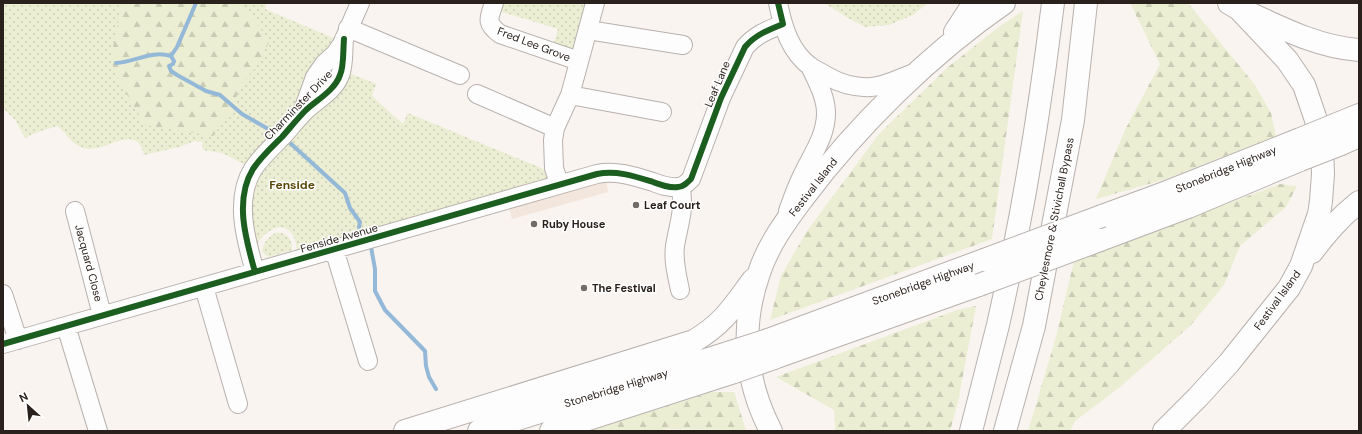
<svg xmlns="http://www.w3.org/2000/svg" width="1362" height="434" font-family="'DM Sans',sans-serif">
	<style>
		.built { fill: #f3e6dd }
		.grass { fill: url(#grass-dots) }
		.forest { fill: url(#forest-firs) }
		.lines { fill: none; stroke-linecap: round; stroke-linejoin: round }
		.stream { stroke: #94b8d7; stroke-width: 4 }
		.minor-casing { stroke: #b8b1ad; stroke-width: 20 }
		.highway-casing { stroke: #b8b1ad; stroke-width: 24 }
		.minor { stroke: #fefdfd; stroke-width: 18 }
		.highway { stroke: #fefdfd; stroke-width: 22 }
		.highway-bridge-casing { stroke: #b8b1ad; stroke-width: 24; stroke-linecap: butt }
		.highway-bridge { stroke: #fefdfd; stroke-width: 22 }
		.cycleway-casing { stroke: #fff; stroke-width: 8 }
		.cycleway { stroke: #1b5e20; stroke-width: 6 }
		.poi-dot { fill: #726b66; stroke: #fff; stroke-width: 1.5 }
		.labels { text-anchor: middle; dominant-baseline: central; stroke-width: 3; stroke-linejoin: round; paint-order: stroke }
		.street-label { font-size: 11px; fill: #2a211c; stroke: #fff }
		.poi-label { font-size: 11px; font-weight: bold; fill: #2a211c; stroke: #fff; text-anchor: start }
		.neighbourhood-label { font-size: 12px; font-weight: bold; fill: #5c4808; stroke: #fff }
	</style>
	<defs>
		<pattern id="grass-dots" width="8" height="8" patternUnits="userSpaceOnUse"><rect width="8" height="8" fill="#ebeed3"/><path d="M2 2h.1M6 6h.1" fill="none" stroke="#caccb5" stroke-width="1.8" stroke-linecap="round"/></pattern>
		<pattern id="forest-firs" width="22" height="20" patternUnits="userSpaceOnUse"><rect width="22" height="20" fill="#ebeed3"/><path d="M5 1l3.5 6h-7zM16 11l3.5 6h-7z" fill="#caccb5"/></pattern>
	</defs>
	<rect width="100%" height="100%" fill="#f9f4f0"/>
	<path class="built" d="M606 177 608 192 512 219 508 204Z"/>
	<path class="grass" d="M3 3H267L265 9 343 42 342 70 376 84 372 96 403 124 408 113 546 170 559 184 297 251C297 233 283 219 267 233 259 238 255 248 251 256L248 180 244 164 222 153 203 150 202 142 195 141 179 147 144 155C136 120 104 155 83 148 69 143 66 132 57 126L38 132 25 138 15 120 3 108Z
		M494 3H595L579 61 551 52 558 29 492 9Z
		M824 3H928L913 15 889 25 865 27 848 18Z
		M275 233C286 231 293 239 292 250L268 257 262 252C262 245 268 237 275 233Z"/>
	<path class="forest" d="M122 3H240L248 9 269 42 257 66 242 83 229 115 213 136 145 125 114 72 111 57Z
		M1130 3H1188L1255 85 1271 113 1276 136 1163 180 1096 199 1125 130 1160 64Z
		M1023 11 992 239 770 320 781 276 807 231 879 134 948 67 1000 26Z
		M1280 184 1297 186 1286 207 1240 246 1224 285 1191 325 1120 387 1075 421 1070 431H1028L1056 337 1074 261Z
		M976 306 958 402 950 431H835L834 410 776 377 957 310Z
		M712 392H734L746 430 666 429 659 431H589Z"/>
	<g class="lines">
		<path class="stream" d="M171 56 177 47 196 3
			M116 63C135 62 152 50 171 56L174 61 173 64 169 66 171 71 177 75 206 91 220 95 242 114 270 130
			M289 142 345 193 350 208 360 222 359 227
			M371 247 375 269V291L385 310 425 351 426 366 429 377 436 389"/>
		<defs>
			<path id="minor" d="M494 3C489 18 485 23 500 34L579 61
				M778 3C783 27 790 52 811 67 816 70 822 73 827 76 841 84 855 88 871 87 886 86 900 78 914 73
				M348 28 460 75
				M588 30 683 45
				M477 94 555 128
				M570 95 662 112
				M302 113 315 77 324 64 335 54 342 44 360 3
				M559 184 554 168 553 140 555 128 570 95 595 3
				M75 211 102 315
				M788 211C792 200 796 188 802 176 811 156 826 137 826 113 826 97 817 81 810 66
				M334 249 368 361
				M255 272C246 240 234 200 253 169 261 157 272 147 282 137 290 128 298 118 306 110 317 100 335 90 340 75 344 67 343 49 344 39
				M204 287 238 404
				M680 290C677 275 673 261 675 246 678 226 686 207 680 187
				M3 294 18 340
				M66 326 98 431
				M3 344 597 174C616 170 634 176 653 182 661 185 669 188 678 187 683 187 687 183 691 179L721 98 745 47C755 35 768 30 783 24"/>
			<path id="highway" d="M1247 12C1283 29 1319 47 1359 50
				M955 32 974 3
				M1337 124 1359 115
				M1341 144 1359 136
				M1102 216 1167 192 1298 140
				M1100 240 1188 207 1300 160
				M1312 252C1327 232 1339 218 1359 202
				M768 340 984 260
				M774 358 979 285
				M405 431 694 341C724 323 733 307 753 280
				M479 431 731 352
				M551 431 734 372
				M771 431C745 381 740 327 759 273 768 245 786 221 803 198 857 126 930 54 1004 3
				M971 431C980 396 989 361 998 325 1022 219 1040 111 1053 3
				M1005 431 1034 326 1073 120 1086 3
				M1164 431 1198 397 1229 363 1289 288 1301 266 1319 214 1321 201 1323 174 1322 143 1315 117 1304 85 1287 60 1239 9 1229 3"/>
		</defs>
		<use href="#minor" class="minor-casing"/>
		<use href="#highway" class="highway-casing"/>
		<use href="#minor" class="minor"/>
		<use href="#highway" class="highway"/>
		<defs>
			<path id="highway-bridge" d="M1298 140 1337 124
				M1300 160 1341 144
				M984 260 1102 216
				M979 285 1100 240
				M731 352 768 340
				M734 372 774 358"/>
		</defs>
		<use href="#highway-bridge" class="highway-bridge-casing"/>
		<use href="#highway-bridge" class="highway-bridge"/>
		<defs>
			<path id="cycleway" d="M255 272C246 240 234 200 253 169 261 157 272 147 282 137 290 128 298 118 306 110 317 100 335 90 340 75 344 67 343 49 344 39
				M3 344 597 174C616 170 634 176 653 182 661 185 669 188 678 187 683 187 687 183 691 179L721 98 745 47C755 35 768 30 783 24L778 3"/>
		</defs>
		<use href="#cycleway" class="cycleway-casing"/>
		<use href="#cycleway" class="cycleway"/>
	</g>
	<g class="poi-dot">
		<circle cx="636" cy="205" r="4"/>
		<circle cx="534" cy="224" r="4"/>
		<circle cx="584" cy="288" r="4"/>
	</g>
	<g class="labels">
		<g class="street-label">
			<text transform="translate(534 44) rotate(21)">Fred Lee Grove</text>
			<text transform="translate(717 84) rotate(-67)">Leaf Lane</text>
			<text transform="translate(298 105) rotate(-46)">Charminster Drive</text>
			<text transform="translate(1226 169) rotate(-22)">Stonebridge Highway</text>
			<text transform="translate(813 187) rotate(-52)">Festival Island</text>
			<text transform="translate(1054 219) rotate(-79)">Cheylesmore &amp; Stivichall Bypass</text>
			<text transform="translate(339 238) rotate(-16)">Fenside Avenue</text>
			<text transform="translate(89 263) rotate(75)">Jacquard Close</text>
			<text transform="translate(923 283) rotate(-20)">Stonebridge Highway</text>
			<text transform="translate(1277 300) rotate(-54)">Festival Island</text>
			<text transform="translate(616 388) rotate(-17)">Stonebridge Highway</text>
		</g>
		<g class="poi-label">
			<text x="644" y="205">Leaf Court</text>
			<text x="542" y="224">Ruby House</text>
			<text x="592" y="288">The Festival</text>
		</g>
		<g class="neighbourhood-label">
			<text x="292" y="185">Fenside</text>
		</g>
	</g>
	<rect width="1362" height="434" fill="none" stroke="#2a211c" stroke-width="8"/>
	<g transform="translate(28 406) rotate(333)" stroke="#ffffff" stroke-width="3" paint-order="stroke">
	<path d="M0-3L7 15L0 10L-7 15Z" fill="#2a211c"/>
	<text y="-6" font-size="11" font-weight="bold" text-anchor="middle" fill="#2a211c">N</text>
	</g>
</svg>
